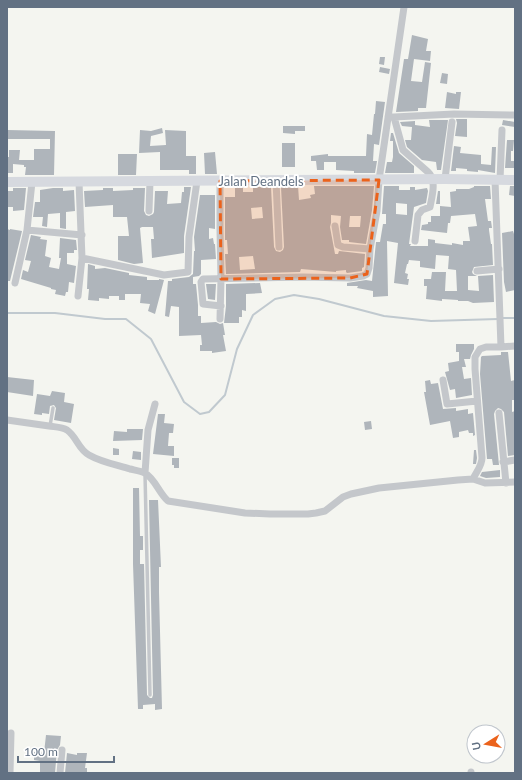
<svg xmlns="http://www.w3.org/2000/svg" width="522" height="780" font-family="Lato,sans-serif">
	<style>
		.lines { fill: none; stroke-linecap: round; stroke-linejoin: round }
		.stream { stroke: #c0c9cf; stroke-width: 2 }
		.building { fill: #afb5bb; fill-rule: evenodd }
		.lane { stroke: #c4c7cb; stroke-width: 3.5 }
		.street { stroke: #c4c7cb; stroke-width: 7 }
		.secondary { stroke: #d6d9df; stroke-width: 10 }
		.marked { fill: #eb621b; fill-opacity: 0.2; stroke: #eb621b; stroke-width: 3; stroke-dasharray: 8 5; stroke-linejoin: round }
		.labels { text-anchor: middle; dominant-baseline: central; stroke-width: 4; stroke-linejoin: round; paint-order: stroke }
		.street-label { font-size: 13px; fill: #627183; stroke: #fff }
	</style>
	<rect width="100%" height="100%" fill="#f4f5f0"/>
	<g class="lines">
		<path class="stream" d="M7 313H55L105 319H126L151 339 184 402 200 414 209 412 225 395 237 349 253 315 275 299 294 295 319 299 384 316 431 321 498 319
			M502 318H515"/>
	</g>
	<path class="building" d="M412 35 428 39 426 51H431L430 61 414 59 411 81 422 82 425 62 431 63 426 108H418V111L396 112 404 59H408Z
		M380 57H385L384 65 379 64Z
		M380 67 390 69 389 74 379 72Z
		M442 73 448 74 447 84 440 83Z
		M447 92 456 94V92H461L459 109 445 108Z
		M376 101 385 102 379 145 374 144 373 161H377L375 173H354V171L336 170V162H324V170H317L316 161H311V156L328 154V156H366L367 134 372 135 374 114H375Z
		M456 119H467V137L455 136 457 123Z
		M429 120H448L441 170H437L436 162 422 160 407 147 405 140H411L412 127 402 126 400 122 415 121V125L430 127Z
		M503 120 515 122V127L502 125Z
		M283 126H305V131H295V134L283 133Z
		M162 128 163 133 151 136 150 146 166 145 165 130 186 131V156H196V174H189V170H160V152L139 153 140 130 151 131Z
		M7 130 55 131 54 175H25L26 167H24V165L13 164V173H7V157H9V150H20L19 160H34V149H50V139H7Z
		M391 133H393L399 153 414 166V173H385L387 162H392L393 157V141H390Z
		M507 140H514L513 151H511V161H515V168H505Z
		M282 143H295V167H282Z
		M454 146 461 147 460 153 481 155V164L491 165 492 147H496L495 173 478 170V172L467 171V169L456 168V171H451Z
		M215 152 217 174H205L204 153Z
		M118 154H137L136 175H118Z
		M298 186 299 200 311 198 310 195 315 194 314 186H374L372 210 366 244 349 242V240H342L340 227 341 216 331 215V223L330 227 335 254H338L339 251 365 254 364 267 362 268V271L347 273 346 272V270L336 271V272L301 269 300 272 226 274 225 254H228L227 240H225V197H235V187H243V192H253V187H271L274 247 276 251 280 252 283 250 284 247 281 187ZM262 207 263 218 252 219 251 208ZM350 216H361L360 227H349ZM253 256 255 269 240 270 239 257Z
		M384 186H399V190H410V187H415V190L427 188 428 191 426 203 414 207 409 244H411L410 246H428V239L435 240V243L452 245V243L463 245V241H470L468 227 477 226 475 214 451 216 450 223H448L447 233 421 230 422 225 428 224V222H431V216H440V206L451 207 450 192 456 191V189H469L474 187V186H490L491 199H485L488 221H491L492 228H489V230L491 244H492L493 265 474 267 472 272 473 274 477 276H468V290L479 291 478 276 493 275 494 302 473 303 468 301H458V300L442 299V301L426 299 427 286H424V279H431L432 272H446L445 291H457L456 270 448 269 449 256 436 255 435 269 420 267V261L409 260 408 264H407L405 273 408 274 407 279H409L408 285 394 283 398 243 387 241 388 296 373 297V291L357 288 358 286H347V283L366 280 372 281 376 242H380L383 224H386V214H382ZM396 203 407 204V215L396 214Z
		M510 186H515V196L509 195Z
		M184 187H191L184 236V253L152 258 151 239H154L153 227H142L140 228 143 263 134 264 118 260V236H129L127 217H113V205L85 207 84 191 103 190V188H113V191L133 190V188H145L144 211 146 215 149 216 153 214 154 212 155 191H168L167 204 181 203 182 192H184Z
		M13 188H26L24 210 13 211V207H7V191H13Z
		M53 188H63V191L74 190 75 211 66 212V229L60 228V213L48 214 47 227 42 226 43 217H33L35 202H40V190Z
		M438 191H440V204H436Z
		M200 195H215V229L209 228V239L213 238 214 244H215L216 259 201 260V274L199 276 193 277V284H196L198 305V316H201V323L216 322 220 324 223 323 225 335H223L226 351 212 353V351H200V345H202L201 335 179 336V307L171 306 169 317 165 316 168 281H172V279L189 277 193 274 194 251H195L194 237Z
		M7 229 10 230V229L22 231 10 281H7Z
		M513 231 515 237V290L506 292 504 282 502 233Z
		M31 235 41 237 40 239 47 240 45 256 51 258 49 267 59 269 61 258H59L60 238 76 240 77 250H74V253H67V264L76 266 74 283 69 282 68 292H66L65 296 55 294 56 290 51 289V288L21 279 23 270 28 272 31 261 25 260Z
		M88 264 95 266V269L105 268 129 273V275L147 277V280H159V279L164 280 155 314 148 311 150 304 140 303 141 294H125V300H119V296H109V299L99 298V301L88 300 89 289H87Z
		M260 283 262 293 246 294V311L242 310V317H239V323H224L226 306V284Z
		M206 284H216L215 300 208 299Z
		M456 344H474V349L471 355 470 359H464L466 367H462L464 379 471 378 472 395 456 398 455 389 450 390 445 372 449 371 448 363 459 361V352H456Z
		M501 352H508L511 381 515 380V400H512V412L515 411V455L508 456 504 412 501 409 498 408 495 411 494 414 499 465H493L492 459H487L480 374 481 357 482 356 501 355Z
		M7 377 34 380 33 396 7 392Z
		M430 380 431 384 438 383 443 409 456 408V411L468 409V414L473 413 475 435 473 436V433H469L468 430 459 432V437L453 438 450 421 430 425 424 392H426L425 381Z
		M52 391 65 393 64 402 74 404 71 423 54 420 56 408 54 405 50 406 49 414 42 413V415L34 414 37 394 50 396Z
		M158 414H165L164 423 174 424 173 433H169L168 446H174V456L153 454Z
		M371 421 372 429 365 430 364 422Z
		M127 429H143L142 440 113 441 114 431 127 432Z
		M113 448 119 449V455H113Z
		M474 450H476L477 458 476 464H473Z
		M133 451 141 452V460L132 459Z
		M172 458H179V468H174V465H172Z
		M500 470V477L486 478 480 476 482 472Z
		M133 488H139L140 536H143V550H140V564H144L147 695 150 698H152L153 695 149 500H158L161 567H159V592L162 709 155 710V704L143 705V709H138L133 564Z
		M46 735 61 736 60 745 57 750 55 773H40V761L34 760V752L44 753Z
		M67 753 77 755V753H87L85 768H87V773L75 772V773H65Z"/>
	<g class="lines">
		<path class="lane" d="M50 426 53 408
			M145 474 150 695"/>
		<path class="street" d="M388 117H394L403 150 428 172C437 180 432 196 430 207L422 210 418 215 415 241
			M394 117 454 114 515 115
			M445 179 452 122
			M500 180 502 130
			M276 181 279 247
			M149 211 150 181
			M335 226 338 245 343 247 370 249
			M27 230 82 235
			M82 258 164 275 188 272 189 237 197 181
			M477 271 499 269
			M15 283 27 230 32 182
			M78 296 82 258 79 182
			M221 306 203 304 201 282 203 279 303 277 350 278 363 276 367 274 369 268 370 249 377 211 379 180 404 7
			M220 319 221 279 220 230V181
			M501 347 515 346
			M443 380 447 404 477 401
			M499 413 506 483
			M7 420C21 422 35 424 49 426 55 427 62 427 67 430 77 437 78 449 89 455 101 462 117 465 130 469 134 470 141 471 145 473 155 479 159 493 168 501L245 513 270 514H308L316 513 325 511 343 497 351 494 379 488 458 480 473 479 485 483 515 482
			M503 462 515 460
			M145 473 148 430 155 404
			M473 479C476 472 482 466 482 458L475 369V357L480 349 486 347H501L495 180
			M10 773 11 733
			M60 773 62 750
			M471 773V772"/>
		<path class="secondary" d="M7 182 445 179 515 180"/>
	</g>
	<path class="marked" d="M379 180 367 274 350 278 221 279 220 181Z"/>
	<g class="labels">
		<g class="street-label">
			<text x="261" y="181">Jalan Deandels</text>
		</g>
	</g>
	<rect width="522" height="780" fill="none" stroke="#627183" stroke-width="16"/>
	<g transform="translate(486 744) rotate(259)"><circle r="19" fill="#ffffff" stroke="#c0c6cd"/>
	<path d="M0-3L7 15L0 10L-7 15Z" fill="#eb621b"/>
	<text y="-6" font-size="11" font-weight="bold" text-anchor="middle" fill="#627183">U</text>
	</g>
	<path d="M18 756v6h96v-6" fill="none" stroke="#627183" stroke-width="2"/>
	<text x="24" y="756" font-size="12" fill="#627183" stroke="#ffffff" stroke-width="3" paint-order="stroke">100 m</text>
</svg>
